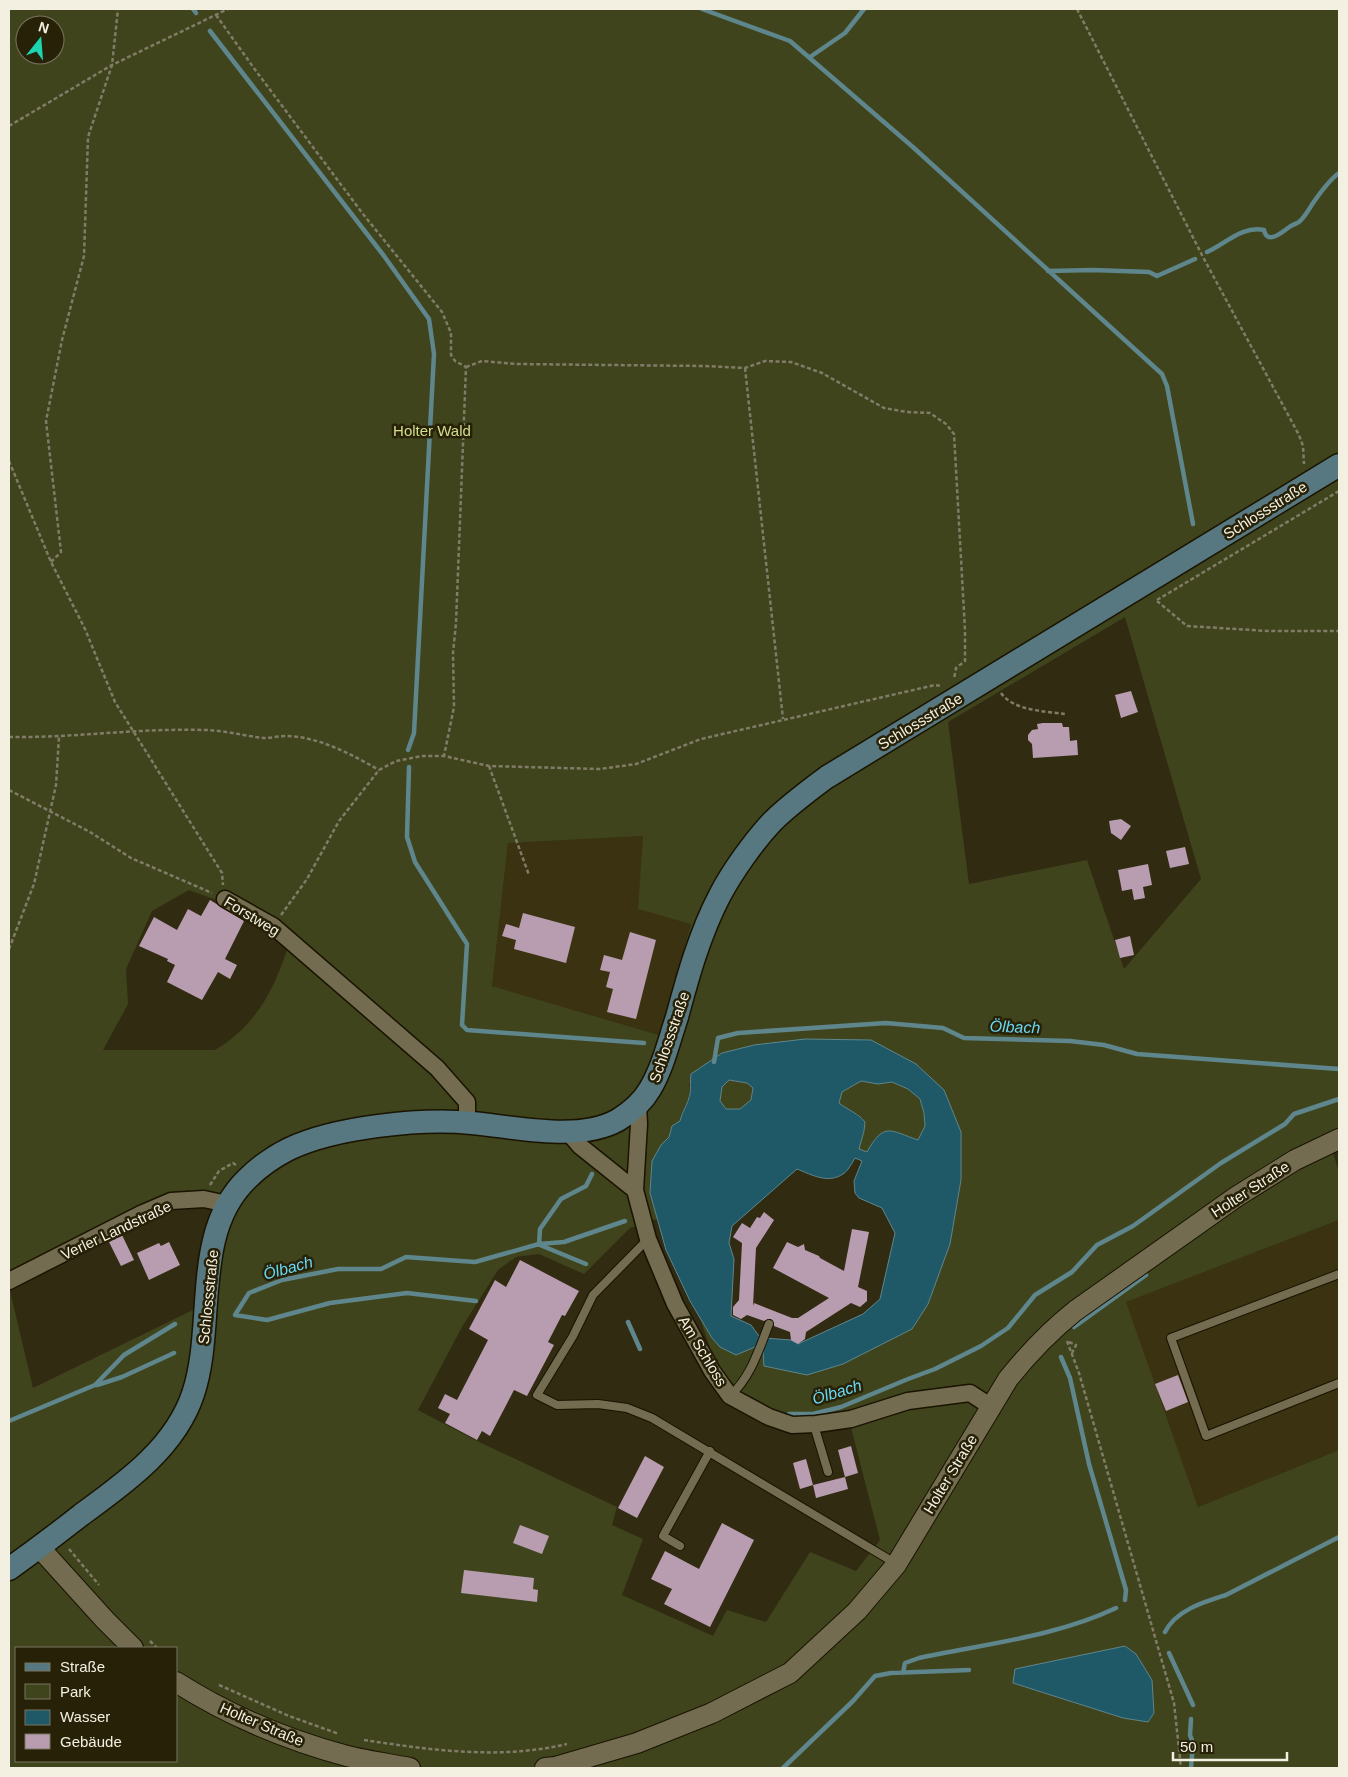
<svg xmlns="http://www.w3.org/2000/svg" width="1348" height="1777" font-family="Arial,sans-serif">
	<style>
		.built { fill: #3a3210 }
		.green { fill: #3f441c; fill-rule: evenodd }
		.water { fill: #1f5967; stroke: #5f868c; fill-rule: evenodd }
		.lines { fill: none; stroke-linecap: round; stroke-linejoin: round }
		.stream { stroke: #5f868c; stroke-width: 4.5 }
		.building { fill: #b89db0 }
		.service-casing { stroke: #191300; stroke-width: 10 }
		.minor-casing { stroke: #191300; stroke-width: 19 }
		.tertiary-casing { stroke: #191300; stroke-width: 22 }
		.secondary-casing { stroke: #191300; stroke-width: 25 }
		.path { stroke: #817c67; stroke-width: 2.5; stroke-dasharray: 4 2.5; stroke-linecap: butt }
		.service { stroke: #736c51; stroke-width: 8 }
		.minor { stroke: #736c51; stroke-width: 16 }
		.tertiary { stroke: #736c51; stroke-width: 20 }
		.secondary { stroke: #577880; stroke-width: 22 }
		.labels { text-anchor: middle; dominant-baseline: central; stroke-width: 5; stroke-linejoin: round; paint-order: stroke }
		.park-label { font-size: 15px; fill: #d4df8b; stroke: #272108 }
		.street-label { font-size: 15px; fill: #f3f0e1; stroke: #272108 }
		.water-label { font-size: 16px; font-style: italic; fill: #69d8f4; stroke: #272108 }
	</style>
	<rect width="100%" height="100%" fill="#312b12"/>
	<path class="built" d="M643 836 639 909 691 923 660 1035 492 986 508 843Z
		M1339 1220V1450L1198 1507 1125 1302Z"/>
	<path class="green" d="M9 9H1339V1150L1333 1153 1339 1172V1220L1126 1302 1198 1507 1339 1450V1768H9ZM25 25H55V55H25ZM1125 617 1201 879 1124 969 1087 860 969 884 948 722ZM643 836 638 909 691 924 659 1035 492 986 508 843ZM189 890 224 903 289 944C275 988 257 1025 215 1050H103L128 1004 126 969 152 911ZM871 1040 961 1132V1180L950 1244 807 1375 755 1347 736 1355 712 1338 700 1318 712 1354 723 1374 748 1400 792 1418H815L847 1412 880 1540 856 1571 810 1552 766 1622 727 1610 713 1636 622 1595 643 1539 612 1525 617 1507 475 1440 418 1410 462 1327 498 1270 516 1257 539 1254 584 1274 630 1228 657 1219 650 1193 661 1145 669 1137 672 1126 680 1121C683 1106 692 1099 689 1084L709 1063 722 1053 849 1041ZM188 1206 212 1210 199 1259 195 1309 33 1388 10 1291 171 1209ZM16 1648H176V1761H16ZM1136 1654 1152 1680 1154 1713 1148 1722 1123 1718 1013 1683Z
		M729 1080 747 1083 753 1088 751 1100 740 1109H726L720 1101 722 1087Z
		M861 1081 878 1084 892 1082 908 1089 920 1099 924 1113 925 1126 918 1140C892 1131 882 1122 867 1152L859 1149 864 1131 858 1114 848 1110 839 1103 842 1092Z"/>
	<path class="water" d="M805 1039 871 1040 916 1064 944 1090 961 1132V1180L950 1244 928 1304 912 1329 843 1364 807 1375 764 1366 763 1351 755 1347 736 1355 720 1347 712 1338 690 1301 666 1250 650 1193 652 1161 661 1145 669 1137 672 1126 680 1121C682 1112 688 1104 690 1094 691 1089 690 1081 691 1074L722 1053 754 1045ZM729 1080 747 1083 753 1088 751 1100 740 1109H726L720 1101 722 1087ZM861 1081 878 1084 892 1082 908 1089 920 1099 924 1113 925 1126 918 1140C891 1131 884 1121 867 1152L859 1149 864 1131 865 1122C858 1113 848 1110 839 1103L842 1092ZM855 1158 862 1161 854 1181 855 1193 859 1198 882 1208 895 1233 880 1299 863 1314 798 1344 791 1340 764 1338 759 1336 751 1325 731 1316 734 1259 729 1243 732 1226 797 1169C812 1175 828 1184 843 1174 848 1171 852 1163 855 1158Z
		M1125 1646 1136 1654 1152 1680 1154 1713 1148 1722 1123 1718 1013 1683 1015 1669Z"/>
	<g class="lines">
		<path class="stream" d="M193 9 196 13
			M702 9 790 41 914 148 1162 374 1167 386 1193 524
			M210 31 384 256 429 319 434 354 414 733 408 750
			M810 57 845 33 864 9
			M1207 252C1225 244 1243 225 1264 230 1267 245 1281 233 1288 228 1291 225 1296 224 1299 222 1305 217 1309 209 1313 203 1320 193 1329 180 1339 173
			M1048 271 1093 270 1149 272 1157 276 1195 259
			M409 767 407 837 415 862 467 944 462 1025 467 1030 644 1043
			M714 1062 718 1038 738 1033 886 1023 943 1028 964 1038 1070 1041 1104 1045 1137 1054 1339 1069
			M539 1244 564 1242 625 1221
			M540 1245 586 1264
			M476 1301 407 1293 330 1303 267 1320 235 1315 249 1293 282 1280 338 1269H381L406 1257 475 1262 539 1244 540 1229 561 1199 586 1186 592 1174
			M628 1322 640 1349
			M1074 1327 1146 1275
			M1061 1357 1070 1378 1089 1464 1126 1590 1125 1600
			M97 1385 122 1377 174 1353
			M789 1414H813L841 1407 908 1379 935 1369 981 1346 1008 1328 1035 1295 1072 1272 1097 1245 1133 1226 1221 1163 1285 1124 1294 1114 1339 1099
			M9 1421 95 1385 124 1355 175 1324
			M1165 1632C1176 1610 1204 1602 1226 1595L1339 1537
			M1169 1653 1193 1705
			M903 1673 905 1663 919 1658C984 1644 1055 1637 1116 1608
			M1191 1719 1190 1735 1193 1743 1191 1768
			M783 1768 853 1701 875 1676 891 1673 969 1670"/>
	</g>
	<path class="building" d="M1131 691 1138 712 1121 718 1115 695Z
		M1043 723H1062L1063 727H1069L1070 741 1077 740 1078 755 1033 758 1032 744 1028 740V735L1032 730 1038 729 1037 724Z
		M1121 819 1131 826 1121 840 1111 833 1109 821Z
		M1185 847 1189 864 1170 868 1166 851Z
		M1148 864 1152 885 1143 887 1145 898 1134 900 1132 889 1122 891 1118 870Z
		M210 900 244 921 225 959 237 965 230 979 218 972 202 1000 167 982 175 965 167 961 168 959 139 946 154 917 177 930 188 909 201 916Z
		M523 913 575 927 566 963 514 949 516 940 502 936 506 924 519 928Z
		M630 932 656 940 636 1019 607 1012 613 989 606 987 610 972 600 970 604 955 622 960Z
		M1130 936 1134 955 1120 958 1115 940Z
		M764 1212 774 1220 756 1248 753 1306 754 1303 792 1318H798L829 1298 773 1268 787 1242 798 1247 804 1244 805 1250 819 1256 820 1258 844 1271 852 1229 869 1232 858 1287 867 1291V1301L860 1307 851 1303 806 1332 805 1339 798 1344 791 1340 790 1332 774 1326V1323L771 1319H768L764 1321 747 1315 741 1319 733 1315V1307L739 1300 742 1243 733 1237 742 1223 750 1228 757 1217 760 1218Z
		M122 1235 134 1260 121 1266 109 1242Z
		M169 1242 180 1265 149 1280 137 1253 159 1243 161 1246Z
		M520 1260 579 1291 565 1316 562 1315 548 1342 554 1345 527 1396 514 1390 490 1436 482 1431 477 1440 445 1423 450 1414 438 1408 445 1394 457 1400 488 1340 469 1329 495 1280 506 1287Z
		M1178 1375 1188 1402 1166 1411 1155 1384Z
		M851 1446 858 1473 845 1477 848 1489 816 1498 813 1485 845 1477 838 1450Z
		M645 1456 664 1467 637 1518 618 1508Z
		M806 1459 813 1485 800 1489 793 1463Z
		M722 1523 754 1540 710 1627 664 1604 672 1589 651 1579 665 1551 699 1569Z
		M520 1525 549 1536 542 1554 513 1543Z
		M464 1570 534 1578 533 1589 538 1590 537 1602 461 1593Z"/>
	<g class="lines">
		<defs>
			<path id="service" d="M648 1239 593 1295 573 1336 537 1395 557 1405 598 1404 627 1408 652 1418 895 1563
				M1339 1274 1171 1338 1206 1436 1339 1383
				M730 1396C751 1377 759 1349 769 1324
				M816 1424V1432L828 1472
				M680 1546 663 1536 710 1451"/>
			<path id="minor" d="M225 899 273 926 437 1068 467 1102V1122
				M638 1105 639 1124 635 1190 648 1239 675 1304 712 1371 730 1396 769 1417 792 1425 816 1424 851 1419 908 1401 970 1393 990 1406
				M569 1133 580 1146 635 1190
				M9 1281 143 1213 171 1201 204 1199 227 1204"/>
			<path id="tertiary" d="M39 1547 105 1620 133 1648
				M176 1682C228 1715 287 1740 347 1756 367 1761 389 1764 410 1768
				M545 1768 555 1767 637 1743 712 1713 790 1673 857 1611 896 1565 1008 1379C1028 1354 1050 1331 1075 1311L1236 1197 1295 1160 1339 1139"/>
			<path id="secondary" d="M9 1569C33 1552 57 1534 81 1515 125 1483 175 1448 193 1394 216 1326 191 1233 247 1179 259 1167 273 1157 289 1149 335 1127 421 1118 472 1123 516 1127 579 1142 618 1120 631 1112 642 1103 650 1089 663 1067 669 1041 677 1017 688 976 700 933 720 895 732 872 754 841 772 822 789 805 808 791 827 777L1339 465"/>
		</defs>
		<use href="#service" class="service-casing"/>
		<use href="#minor" class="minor-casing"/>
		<use href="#tertiary" class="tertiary-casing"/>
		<use href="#secondary" class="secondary-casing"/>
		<path class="path" d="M1077 9 1203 257 1299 435 1303 446 1304 464
			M216 15 256 71 363 214 442 312 451 333V355L455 361 466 367 456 623 453 653 454 707 444 756
			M9 126 112 65 228 9
			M466 367 482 361 516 364 705 366 745 368 765 361 791 362 822 373 884 408 907 412 930 413 946 424 954 434 965 630V661L956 668 954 679
			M745 368 783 719
			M9 461 51 562 85 629 115 702 222 873 223 885
			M51 562 61 552 46 421 62 340 84 256 88 137 112 65 118 9
			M1157 600 1339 491
			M1157 601 1187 626 1268 631H1339
			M1001 693C1014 711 1044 711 1065 714
			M9 737C74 738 138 728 203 730 224 730 244 736 264 738 271 738 279 736 287 736 319 737 351 754 379 770
			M489 766 529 875
			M9 790 90 832 131 858 212 893
			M281 915 307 879 339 821 379 770 396 761 422 756H444L489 766 600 769 636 764 701 739 935 685 941 686
			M9 949 34 884 56 785 59 737
			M210 1185 219 1171 233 1163 236 1165
			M1067 1341 1079 1373 1174 1703 1181 1768
			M1069 1342 1076 1345 1072 1353
			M69 1549 99 1585
			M150 1641 157 1648
			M219 1685 289 1716 339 1734
			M364 1740C430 1750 500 1760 567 1744"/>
		<use href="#service" class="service"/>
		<use href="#minor" class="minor"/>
		<use href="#tertiary" class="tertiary"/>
		<use href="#secondary" class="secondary"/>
	</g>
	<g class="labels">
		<g class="park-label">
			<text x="432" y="430">Holter Wald</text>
		</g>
		<g class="street-label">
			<text transform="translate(1265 510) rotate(-32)">Schlossstraße</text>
			<text transform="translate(920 721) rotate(-31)">Schlossstraße</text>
			<text transform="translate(252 916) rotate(31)">Forstweg</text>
			<text transform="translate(669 1037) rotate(-71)">Schlossstraße</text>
			<text transform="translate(1250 1189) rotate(-33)">Holter Straße</text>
			<text transform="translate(116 1230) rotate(-25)">Verler Landstraße</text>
			<text transform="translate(208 1297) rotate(-84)">Schlossstraße</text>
			<text transform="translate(703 1351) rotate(59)">Am Schloss</text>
			<text transform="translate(950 1474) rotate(-59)">Holter Straße</text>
			<text transform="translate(262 1724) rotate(23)">Holter Straße</text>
		</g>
		<g class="water-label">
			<text transform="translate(1015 1027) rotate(2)">Ölbach</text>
			<text transform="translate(288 1268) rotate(-15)">Ölbach</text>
			<text transform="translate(837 1392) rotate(-17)">Ölbach</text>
		</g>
	</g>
	<rect width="1348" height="1777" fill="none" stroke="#f3f0e1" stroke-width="20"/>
	<rect x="15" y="1647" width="162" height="115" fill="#272108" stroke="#79745f"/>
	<rect x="25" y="1663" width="25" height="8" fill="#577880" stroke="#79745f"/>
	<text x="60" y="1672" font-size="15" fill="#f3f0e1">Straße</text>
	<rect x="25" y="1684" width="25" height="15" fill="#3f441c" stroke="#79745f"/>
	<text x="60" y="1697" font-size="15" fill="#f3f0e1">Park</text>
	<rect x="25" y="1710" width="25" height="15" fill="#1f5967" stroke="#79745f"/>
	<text x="60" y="1722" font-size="15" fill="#f3f0e1">Wasser</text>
	<rect x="25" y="1734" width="25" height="15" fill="#b89db0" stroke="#79745f"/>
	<text x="60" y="1747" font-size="15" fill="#f3f0e1">Gebäude</text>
	<g transform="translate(40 40) rotate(17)"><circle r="24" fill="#272108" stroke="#79745f"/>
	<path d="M0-4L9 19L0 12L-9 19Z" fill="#1dd5b1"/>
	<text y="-8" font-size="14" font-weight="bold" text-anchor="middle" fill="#f3f0e1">N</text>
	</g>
	<path d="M1173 1752v8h114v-8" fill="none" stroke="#f3f0e1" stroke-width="2.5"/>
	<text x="1180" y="1752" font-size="15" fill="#f3f0e1" stroke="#272108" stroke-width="4" paint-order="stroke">50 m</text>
</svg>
